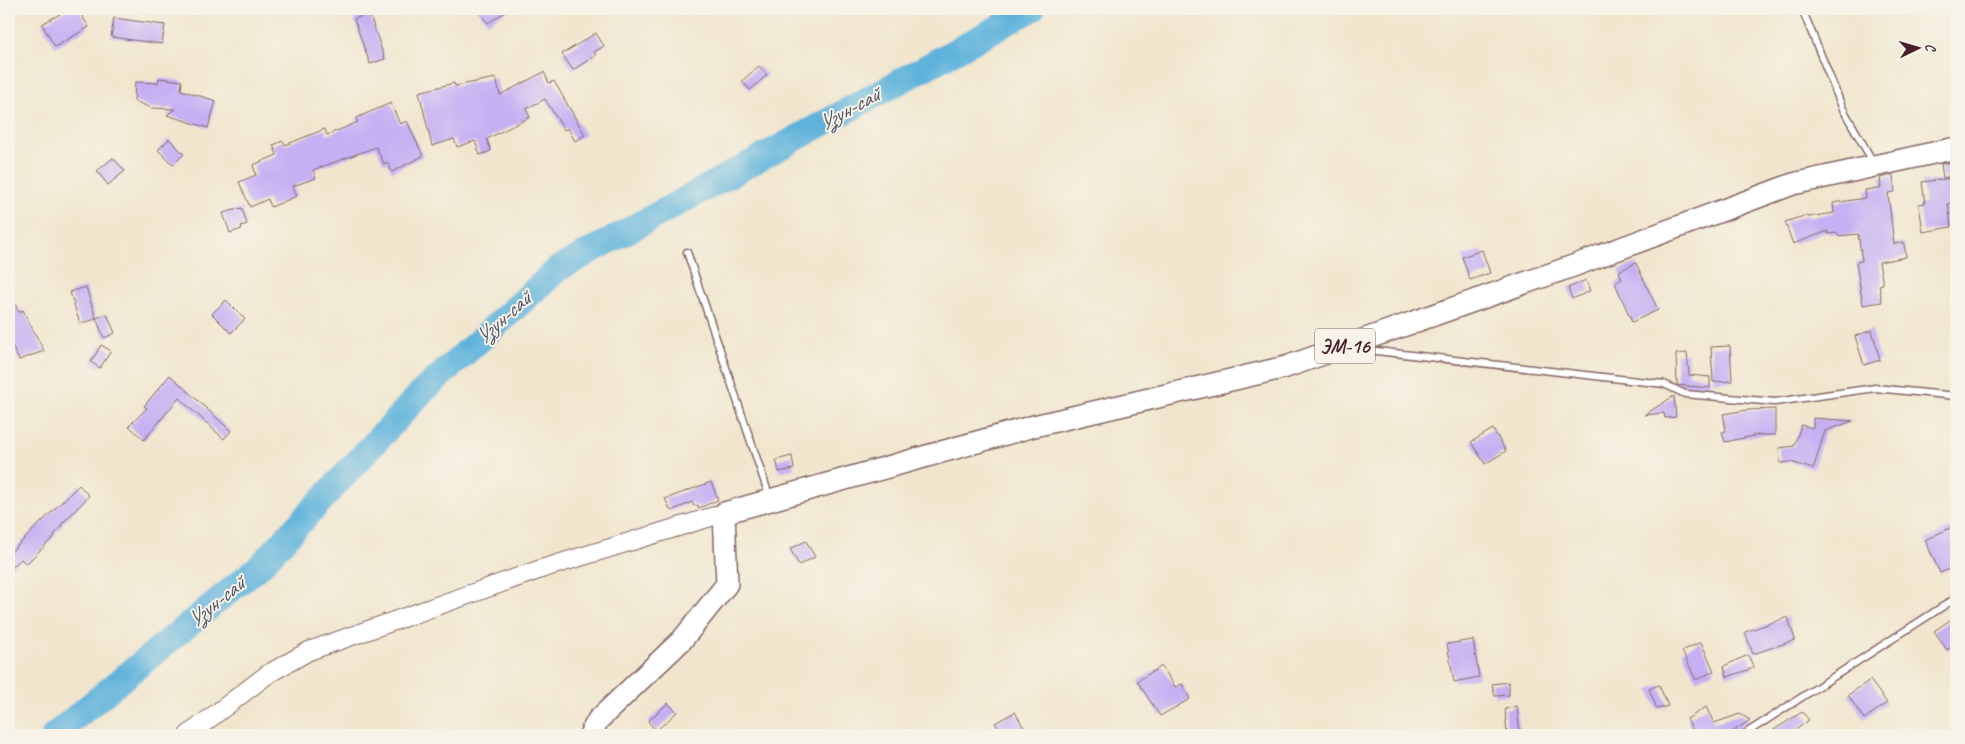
<svg xmlns="http://www.w3.org/2000/svg" width="1965" height="744" font-family="Caveat,sans-serif">
	<style>
		.lines { fill: none; stroke-linecap: round; stroke-linejoin: round }
		.river { stroke: #5fb3db; stroke-width: 26 }
		.building { fill: #c5b0f3 }
		.service-casing { stroke: #846564; stroke-width: 9 }
		.secondary-casing { stroke: #846564; stroke-width: 20 }
		.trunk-casing { stroke: #846564; stroke-width: 24 }
		.service { stroke: #fff; stroke-width: 6 }
		.secondary { stroke: #fff; stroke-width: 18 }
		.trunk { stroke: #fff; stroke-width: 21 }
		.labels { text-anchor: middle; dominant-baseline: central; stroke-width: 4; stroke-linejoin: round; paint-order: stroke }
		.shield { fill: #f7f3e8; stroke: #7e5f64; stroke-width: 1 }
		.shield-label { font-size: 20px; font-weight: bold; fill: #4a1f2b }
		.water-label { font-size: 22px; font-style: italic; fill: #515369; stroke: #f7f3e8 }
	</style>
	<rect width="100%" height="100%" fill="#f7f3e8"/>
	<filter id="ink" filterUnits="userSpaceOnUse"><feTurbulence type="fractalNoise" baseFrequency=".02" numOctaves="2"/><feDisplacementMap in="SourceGraphic" scale="10" xChannelSelector="R" yChannelSelector="G"/><feConvolveMatrix kernelMatrix="1 2 1 2 8 2 1 2 1" color-interpolation-filters="sRGB"/></filter>
	<filter id="wash" filterUnits="userSpaceOnUse"><feTurbulence type="fractalNoise" baseFrequency=".0096" numOctaves="4" result="noise"/><feDisplacementMap in="SourceGraphic" scale="20" xChannelSelector="R" yChannelSelector="G"/><feGaussianBlur stdDeviation="1.12" result="paint"/><feColorMatrix in="noise" values="0 0 0 0 0 0 0 0 0 0 0 0 0 0 0 0 0 1.4 0 .05"/><feComposite in="paint" operator="in"/></filter>
	<g filter="url(#wash)">
		<rect width="100%" height="100%" fill="#f1e6cd"/>
		<g class="lines">
			<path class="river" d="M54 735 261 565 420 394 558 269 1032 9"/>
		</g>
		<g id="blocks">
			<path class="building" d="M69 9H78L89 27 55 47 42 24Z
				M476 9H510L488 23Z
				M369 13 385 59 370 64 354 19Z
				M114 18 165 25 162 44 111 37Z
				M596 33 604 46 594 52 596 55 573 70 562 54Z
				M759 66 767 75 750 90 742 81Z
				M544 72 549 83 554 81 585 135 575 141 568 128 564 130 545 99 526 109 530 117 487 139 491 151 480 155 475 141 457 147 454 139 432 146 419 92 454 83 455 86 496 78 500 95Z
				M159 78 182 81 181 90 216 101 208 128 167 115 175 109 152 108 134 101 135 82 158 83Z
				M391 103 400 124 407 121 423 156 392 172 387 162 384 164 376 147 313 170 316 178 293 186 297 196 271 207 268 199 250 207 239 182 256 175 253 165 277 155 273 145 283 141 285 145 325 129 327 135 358 122 356 118Z
				M169 139 184 154 173 165 158 150Z
				M113 158 125 171 108 185 97 171Z
				M1956 161V176L1943 178 1941 164Z
				M1893 175 1895 192 1888 193 1894 244 1904 242 1906 257 1879 262 1883 284 1879 285 1882 302 1863 305 1856 262 1862 261 1858 234 1838 236 1837 233 1828 234V231L1793 244 1785 222 1807 215 1808 217 1834 213 1833 203 1866 198 1865 190 1881 188 1880 178Z
				M1953 178 1956 203 1948 204 1951 227 1923 232 1919 204 1925 203 1922 182Z
				M242 208 247 224 241 226 242 229 230 233 223 213Z
				M1482 250 1490 273 1470 280 1462 257Z
				M1636 263 1658 310 1632 322 1615 283 1622 279 1619 271Z
				M1586 280 1590 291 1572 299 1568 288Z
				M86 287 96 319 80 324 70 292Z
				M9 292 19 312 23 310 44 351 19 360 9 340Z
				M226 300 245 319 231 333 212 314Z
				M107 314 115 333 104 338 96 318Z
				M1872 330 1880 360 1864 365 1855 336Z
				M101 345 111 351 100 368 91 362Z
				M1730 346 1732 381 1713 382 1711 347Z
				M1687 353 1689 375 1710 377V388L1677 385 1676 354Z
				M170 375 231 431 224 439 179 398 144 440 129 426 147 408 144 406Z
				M1674 396 1676 417 1665 418 1664 413 1644 415Z
				M1775 409V435H1758L1725 442 1722 432 1726 431 1723 414 1747 410Z
				M1813 418 1853 421 1825 431 1813 469 1791 462 1780 463 1779 448 1794 446 1801 425 1813 428Z
				M1493 429 1506 451 1485 464 1471 442Z
				M792 456 794 469 779 472 776 460Z
				M711 482 718 500 699 508 698 505 694 506 692 502 671 511 665 499Z
				M79 485 89 496 61 525 62 526 54 535 55 536 26 564 21 559 9 570V554Z
				M1956 525V566L1940 573 1925 540Z
				M806 541 815 557 799 565 790 549Z
				M1956 616V644L1947 650 1934 631Z
				M1788 617 1795 640 1753 654 1745 632Z
				M1473 640 1479 677 1454 682 1447 644Z
				M1701 642 1714 671 1696 680 1682 651Z
				M1748 655 1754 668 1727 677 1724 666Z
				M1162 666 1175 687 1182 684 1190 699 1160 716 1137 681Z
				M1870 680 1887 703 1864 719 1848 695Z
				M1509 682V695L1495 696 1492 684Z
				M1659 685 1668 706 1657 709 1649 689Z
				M668 703 677 712 656 731 648 721Z
				M1517 706 1520 735H1507L1505 709Z
				M1706 707 1714 723 1740 714 1750 720 1728 735H1695L1687 719Z
				M1015 712 1028 735H1003L995 723Z
				M1802 712 1809 720 1789 735H1766Z"/>
		</g>
	</g>
	<g filter="url(#ink)">
		<use href="#blocks" fill-opacity="0" stroke="#846564" stroke-width="1"/>
		<g class="lines">
			<defs>
				<path id="service" d="M1802 9 1843 109 1873 162
					M687 252 770 498
					M1359 349 1664 384 1685 394 1775 402 1875 388 1956 396
					M1743 735 1956 598"/>
				<path id="secondary" d="M188 735 268 674 309 651 541 569 724 513"/>
				<path id="trunk" d="M590 735 598 720 682 640 727 584 724 513 1034 426 1286 367 1573 266 1793 184 1956 148"/>
			</defs>
			<use href="#service" class="service-casing"/>
			<use href="#secondary" class="secondary-casing"/>
			<use href="#trunk" class="trunk-casing"/>
			<use href="#service" class="service"/>
			<use href="#secondary" class="secondary"/>
			<use href="#trunk" class="trunk"/>
		</g>
	</g>
	<g class="labels">
		<rect class="shield" x="1315" y="328.5" width="60" height="35" rx="4"/>
		<g class="shield-label">
			<text x="1345" y="346">ЭМ-16</text>
		</g>
		<g class="water-label">
			<text transform="translate(849 109) rotate(-29)">Узун-сай</text>
			<text transform="translate(503 318) rotate(-42)">Узун-сай</text>
			<text transform="translate(216 602) rotate(-39)">Узун-сай</text>
		</g>
	</g>
	<rect width="1965" height="744" fill="none" stroke="#f7f3e8" stroke-width="30"/>
	<g transform="translate(1918 48) rotate(85)" stroke="#f7f3e8" stroke-width="4" paint-order="stroke">
	<path d="M0-4L9 19L0 12L-9 19Z" fill="#4a1f2b"/>
	<text y="-8" font-size="14" font-weight="bold" text-anchor="middle" fill="#4a1f2b">С</text>
	</g>
</svg>
